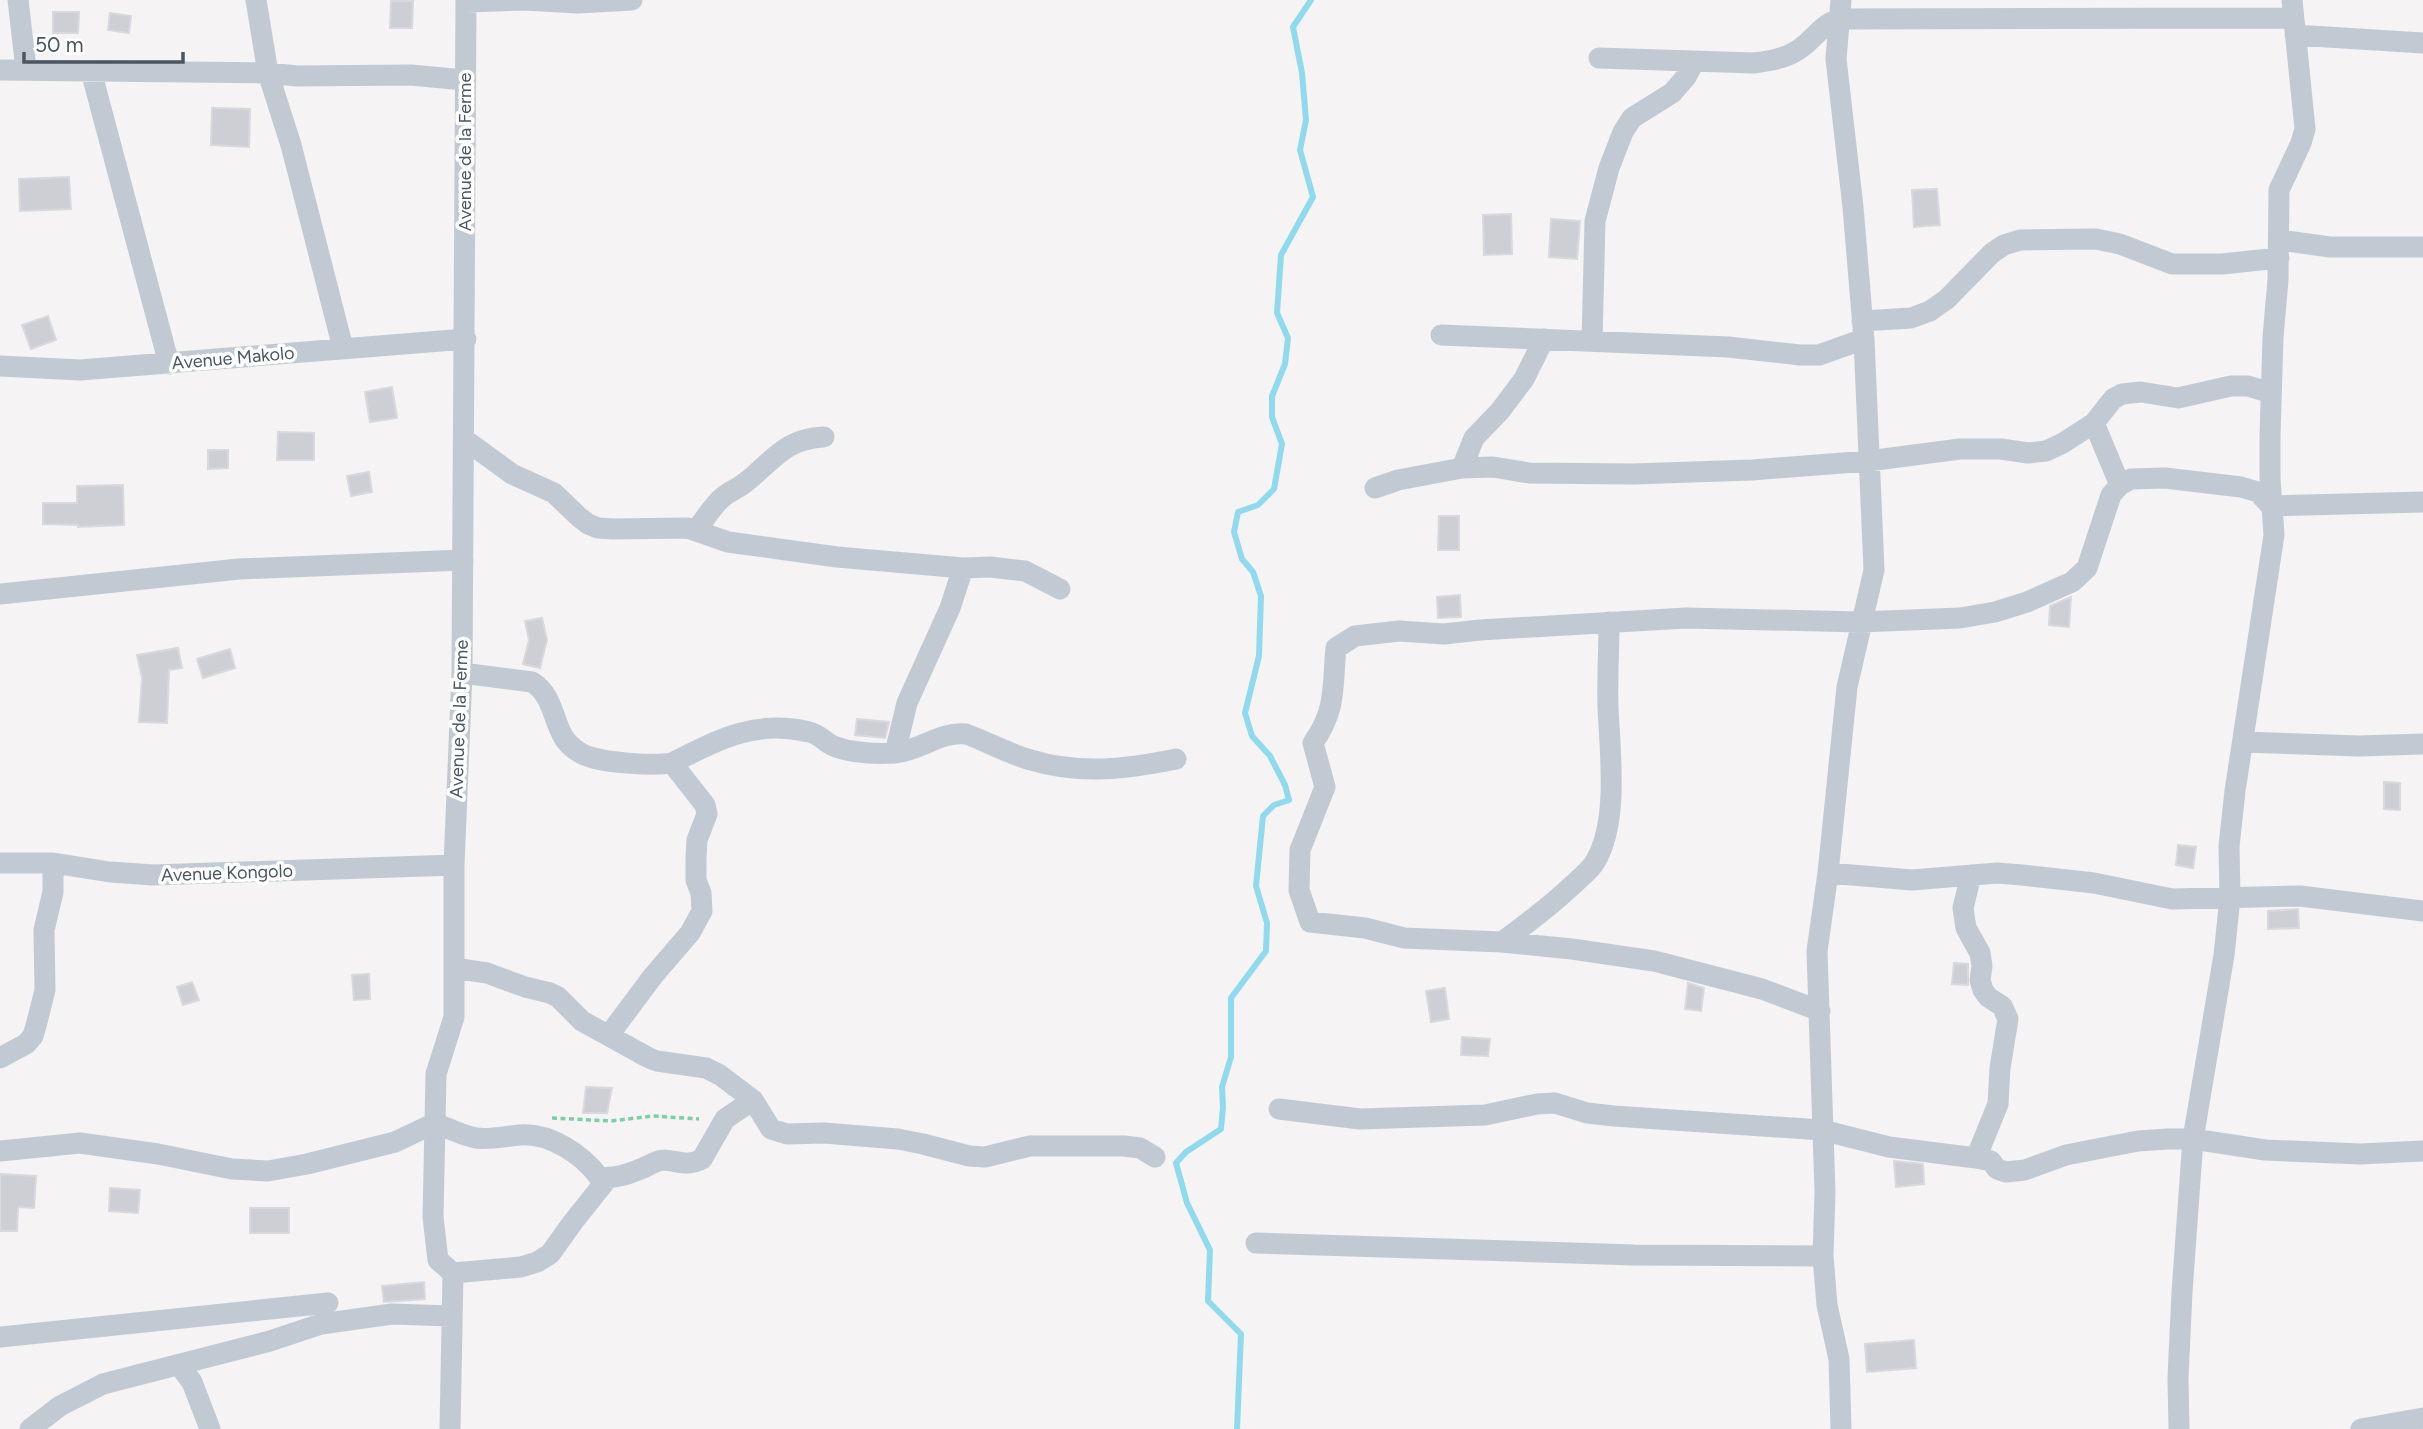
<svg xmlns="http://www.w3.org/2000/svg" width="2423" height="1429" font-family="Figtree,sans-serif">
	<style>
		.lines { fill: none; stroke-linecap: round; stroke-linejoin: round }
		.stream { stroke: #90daee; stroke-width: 6 }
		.building { fill: #cdcfd5; stroke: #d7d9de; stroke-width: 2 }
		.path { stroke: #7ad0a6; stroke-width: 3.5; stroke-dasharray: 5 3.5; stroke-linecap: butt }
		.street { stroke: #c1cad2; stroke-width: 21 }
		.labels { text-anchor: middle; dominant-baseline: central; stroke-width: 7; stroke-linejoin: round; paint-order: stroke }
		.street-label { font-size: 18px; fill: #4a5661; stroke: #fff }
	</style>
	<rect width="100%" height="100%" fill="#f5f3f3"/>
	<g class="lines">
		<path class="stream" d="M1237 1429 1241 1334 1208 1301 1210 1250 1187 1203 1176 1163 1186 1152 1221 1129 1223 1107 1222 1087 1231 1057V998L1266 951 1267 923 1256 886 1263 816 1274 805 1289 800 1285 785 1270 756 1252 736 1245 713 1259 656 1261 596 1253 572 1242 559 1234 532 1238 512 1258 505 1274 489 1282 444 1272 417V396L1285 364 1288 338 1277 313 1281 255 1313 197 1300 150 1306 120 1302 73 1293 27 1311 0"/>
	</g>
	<path class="building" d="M391 1H413L412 28H390Z
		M53 12H79L78 33H53Z
		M110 13 131 16 129 33 108 30Z
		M212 108 250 109 249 147 211 145Z
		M69 177 71 209 20 211 19 179Z
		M1937 189 1940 225 1914 227 1912 190Z
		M1511 214 1512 254 1484 255 1483 215Z
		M1551 219 1580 221 1577 259 1549 257Z
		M48 316 56 340 31 349 22 325Z
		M392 387 397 418 370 422 365 392Z
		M278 432 314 433V460H277Z
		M208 450H228V468L208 469Z
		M369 472 372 492 351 496 347 476Z
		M123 485 124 525 78 527V525L43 524V503H77V486Z
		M1439 516H1459V550H1438Z
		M1460 595 1461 617 1438 618 1437 597Z
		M2071 597 2069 627 2049 625 2050 606Z
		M542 618 547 640 540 668 523 664 529 640 525 621Z
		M178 648 182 668 169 670 167 723 139 722 142 678 137 655Z
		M230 649 235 668 203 678 197 659Z
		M857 719 889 722 885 738 855 735Z
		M2384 782 2400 783V810L2384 809Z
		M2178 845 2196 847 2193 868 2176 865Z
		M2298 909 2299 928 2268 929V911Z
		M1954 963 1968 964V985L1952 984Z
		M369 974 370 999 354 1000 352 975Z
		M192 982 199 1000 183 1005 177 987Z
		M1688 983 1704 988 1701 1011 1685 1009Z
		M1445 988 1449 1019 1431 1022 1426 991Z
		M1462 1037 1490 1039 1488 1056 1461 1055Z
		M586 1087 612 1088 607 1113H583Z
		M1894 1161 1923 1164 1924 1184 1896 1187Z
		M0 1174 36 1176 34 1208 18 1207 17 1231H0Z
		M110 1188 140 1190 138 1213 109 1211Z
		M250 1208H289V1233H250Z
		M424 1282 425 1299 384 1302 382 1286Z
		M1914 1340 1916 1368 1867 1372 1865 1344Z"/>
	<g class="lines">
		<path class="path" d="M552 1118 611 1121 653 1116 699 1119"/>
		<path class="street" d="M18 0 26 69
			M256 0 268 73 291 145 343 348
			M1841 0 1836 59 1853 207 1864 339 1874 570 1847 687 1828 873 1817 951 1825 1192 1823 1256 1827 1305 1839 1359 1841 1429
			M467 2 524 0 578 3 632 0
			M2295 35 2423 43
			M1599 58 1754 63C1769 61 1784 59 1798 50 1813 41 1821 24 1839 19L2293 18
			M0 70 268 73 297 76 411 75 464 80
			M91 71 169 364
			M2279 240 2330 247H2423
			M1862 321 1911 318 1930 311 1947 299 1992 253 2004 245 2020 240 2096 239 2120 244 2172 264H2222L2279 258
			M1441 335 1728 347 1800 355H1819L1864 339
			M1592 341 1595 221 1609 168 1623 132 1632 118 1672 93 1686 77 1694 62
			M0 366 80 370 466 339
			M2094 423 2120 485
			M464 439 512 474 554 493 579 517 588 524 598 528 613 529 688 528 728 542 837 557 963 568 990 567 1025 571 1060 589
			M1462 468 1474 438 1500 411 1524 379 1544 339
			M1375 488 1398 480 1462 468 1493 467 1529 473 1633 474 1752 470 1868 461 1960 449H2001L2028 453 2046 451 2063 443 2094 423 2113 399 2122 394 2141 392 2178 398 2231 386H2248L2271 393
			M696 531C704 520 713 505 723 497 730 491 739 488 746 482 774 460 784 439 824 437
			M0 594 239 569 463 560
			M462 673 532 682C553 695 552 718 564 738 569 746 581 755 590 757 608 763 654 766 672 763 718 740 755 719 809 732 820 734 826 744 836 747 853 753 877 754 895 753 920 751 940 731 966 734 988 742 1009 754 1031 760 1080 775 1128 769 1176 759
			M2244 742 2359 746 2423 744
			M895 753 907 703 950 608 963 568
			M0 863H53L110 872 154 875 454 865
			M1828 873 1912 880 1997 873 2022 875 2094 883 2172 899 2300 896 2423 911
			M1971 875 1963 908 1966 928 1980 953 1982 966 1980 980 1983 990 1988 997 2002 1006 2008 1019 2000 1068 1998 1104 1976 1158
			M1502 942C1528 923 1553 904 1577 881 1583 875 1591 869 1595 862 1619 822 1610 753 1608 708 1607 680 1609 651 1609 622
			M454 968 487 973 525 987 550 993 558 997 582 1021 649 1058 657 1061 706 1068 720 1075 753 1100 771 1129 787 1134 824 1133 898 1139 923 1144 969 1156 985 1157 1030 1146H1124L1140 1148 1155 1157
			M1820 1011 1762 989 1654 961 1572 949 1502 942 1404 938 1365 928 1310 922 1299 890 1300 850 1325 787 1313 743C1337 709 1332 687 1336 648L1355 636 1399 631 1444 634 1480 630 1686 618 1860 622 1960 618 1995 612 2027 602 2072 582 2087 568 2111 495 2120 485 2131 479 2165 478 2241 487 2258 492 2271 506 2423 502
			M609 1035 653 976 690 933 702 911 701 893 696 880V857L697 840 707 814 705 805 672 763
			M0 1058 26 1044 33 1036 37 1022 45 990 44 930 53 892V863
			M1279 1109 1360 1119 1485 1115 1537 1104 1555 1103 1587 1113 1614 1116 1822 1130 1889 1147 1976 1158 1991 1161 1997 1169 2006 1172 2025 1170 2066 1155 2138 1141 2168 1139H2193L2265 1150 2360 1154 2423 1151
			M0 1151 80 1143 158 1154 232 1169 268 1171 307 1164 395 1142 435 1123C448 1128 463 1136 476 1138 491 1140 506 1136 520 1135 550 1133 582 1154 599 1177 615 1179 629 1174 643 1168 650 1165 657 1160 664 1160 679 1161 687 1167 702 1159L725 1119 753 1100
			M1256 1243 1634 1255 1823 1256
			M453 1273 521 1267 537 1262 550 1254 573 1222 608 1178
			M0 1337 328 1303
			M179 1365 192 1382 210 1429
			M30 1429 60 1406 103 1384 270 1341 321 1324 392 1314 451 1316
			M450 1429 453 1273 438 1260 433 1217 436 1074 454 1017V865L462 673 466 0
			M2179 1429 2178 1378 2182 1292 2193 1139 2224 955 2230 898 2229 846 2235 791 2274 535 2270 478V436L2273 337 2278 280 2279 190 2301 143 2305 129 2292 0
			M2361 1429 2423 1418"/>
	</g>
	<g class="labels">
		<g class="street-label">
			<text transform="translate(465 152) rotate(-90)">Avenue de la Ferme</text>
			<text transform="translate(233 358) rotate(-5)">Avenue Makolo</text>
			<text transform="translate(459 719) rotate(-88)">Avenue de la Ferme</text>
			<text transform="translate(227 873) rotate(-2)">Avenue Kongolo</text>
		</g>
	</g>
	<path d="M24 52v10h159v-10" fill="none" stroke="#4a5661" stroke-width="3.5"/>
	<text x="35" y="52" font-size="21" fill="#4a5661" stroke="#ffffff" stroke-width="5" paint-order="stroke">50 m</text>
</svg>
